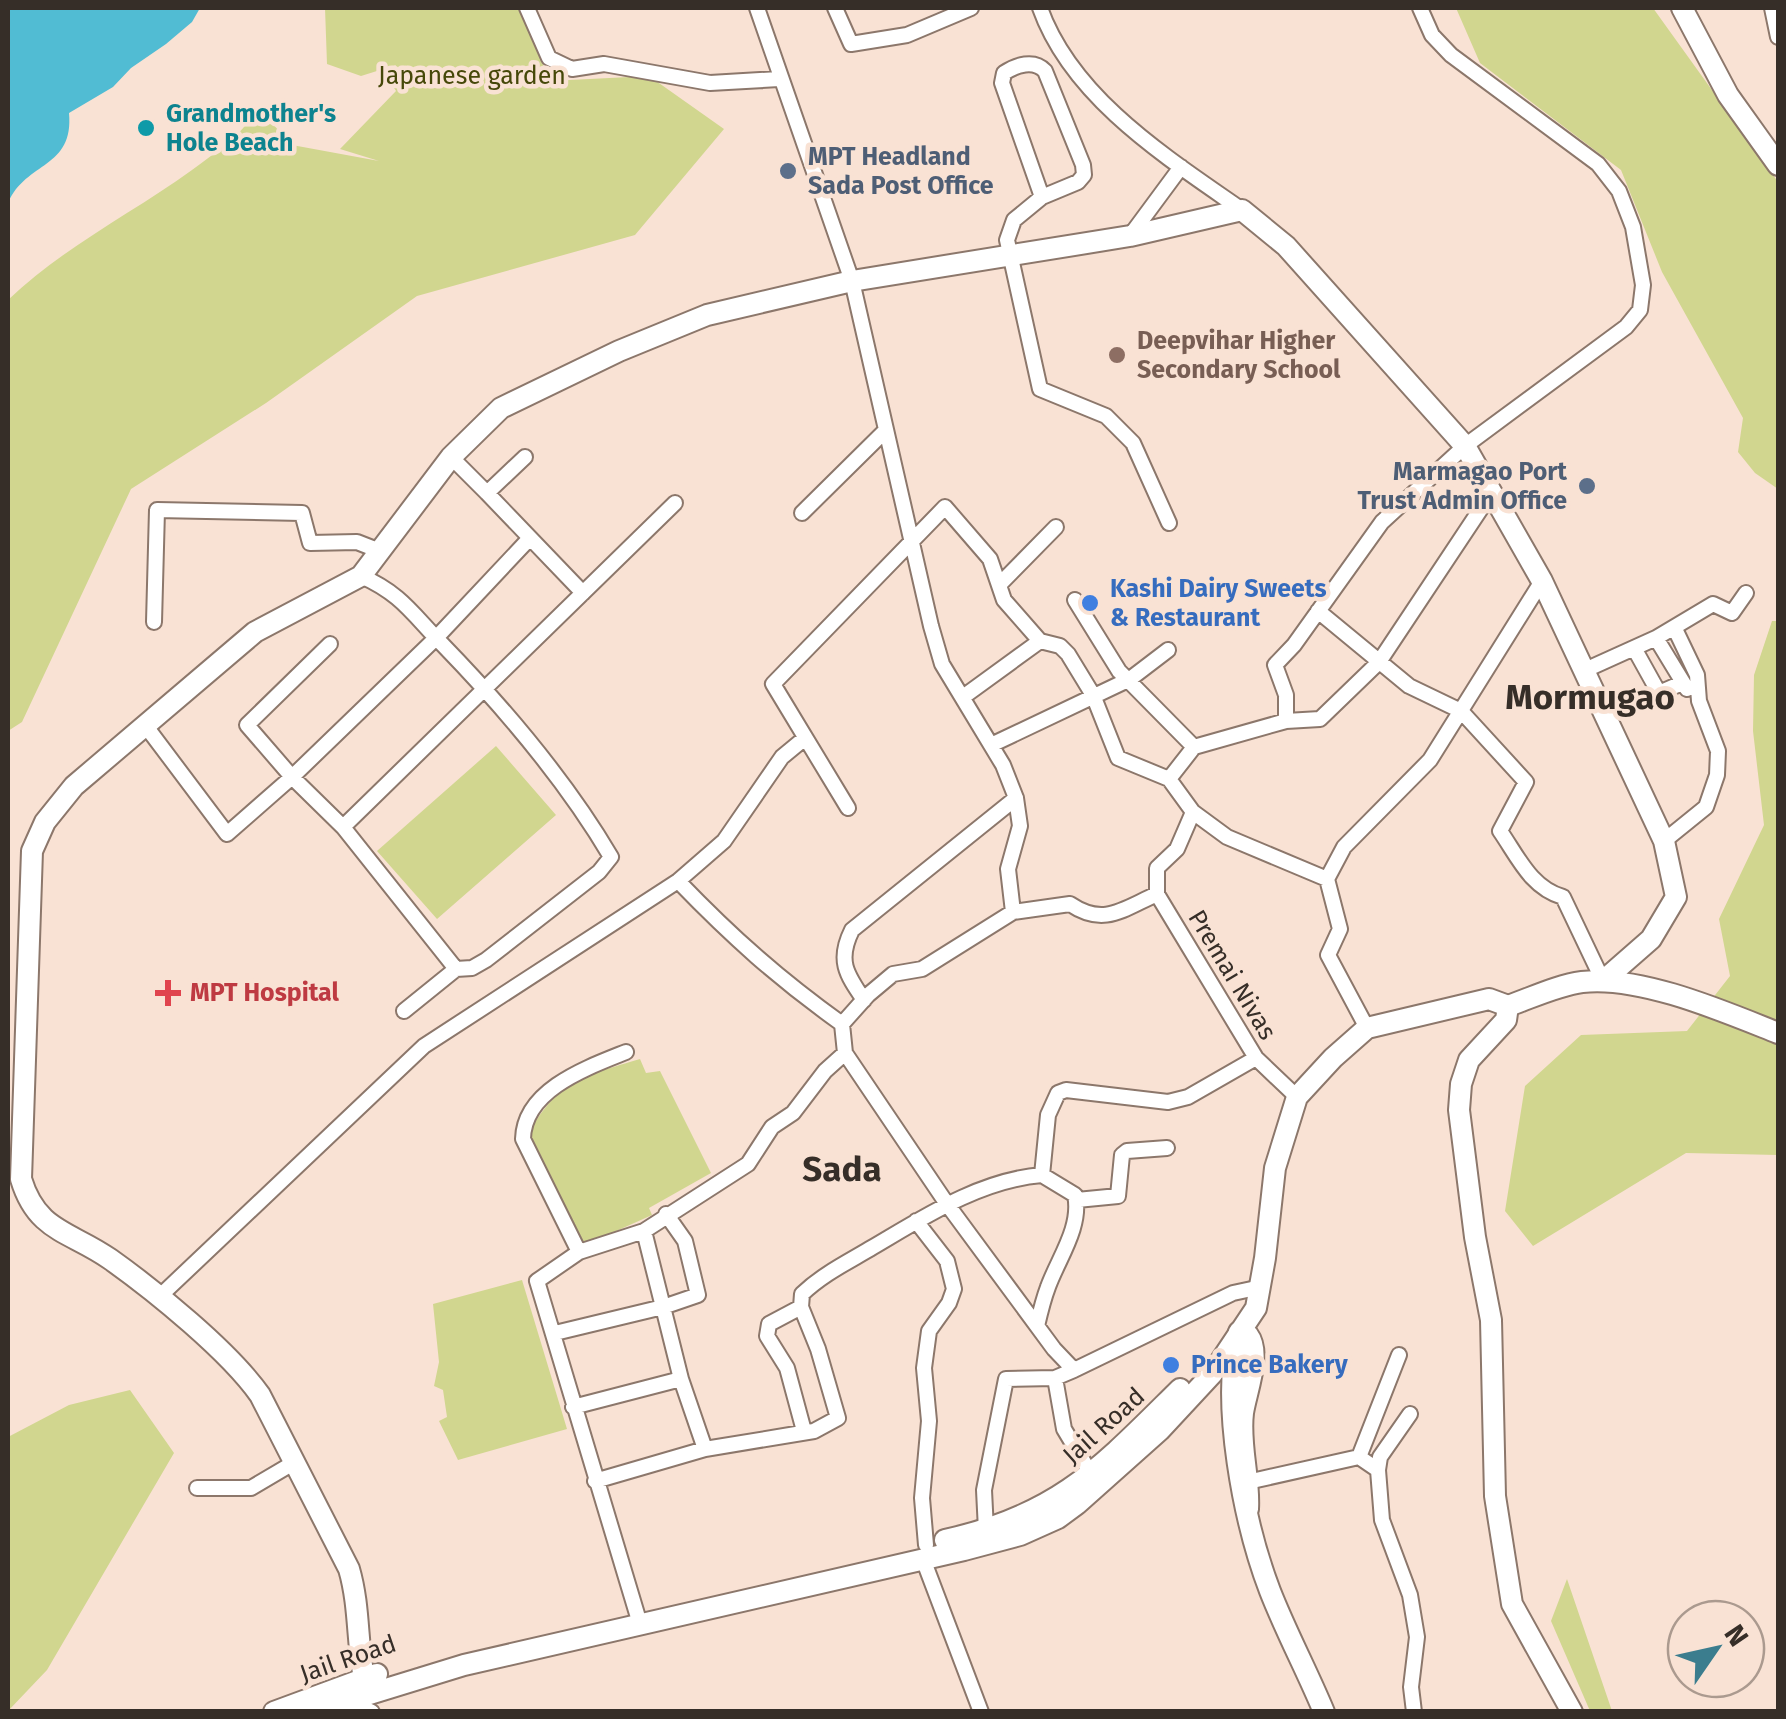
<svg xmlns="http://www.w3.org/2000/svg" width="1786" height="1719" font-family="'Fira Sans',sans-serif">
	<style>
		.green { fill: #d1d68f }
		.water { fill: #51bcd3 }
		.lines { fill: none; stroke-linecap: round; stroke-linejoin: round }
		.street-casing { stroke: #8c776b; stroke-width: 18 }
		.secondary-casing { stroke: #8c776b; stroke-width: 24 }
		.primary-casing { stroke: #8c776b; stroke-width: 24 }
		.street { stroke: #fff; stroke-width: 14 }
		.secondary { stroke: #fff; stroke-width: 20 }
		.primary { stroke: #fff; stroke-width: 20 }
		.culture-dot { fill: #0f9aa8; stroke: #f9e2d4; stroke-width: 4 }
		.service-dot { fill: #5c6f8a; stroke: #f9e2d4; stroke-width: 4 }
		.education-dot { fill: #8d6e63; stroke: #f9e2d4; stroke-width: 4 }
		.shop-dot { fill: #3f7fe0; stroke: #f9e2d4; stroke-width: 4 }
		.health-dot { fill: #e0444e; stroke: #f9e2d4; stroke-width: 4 }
		.labels { text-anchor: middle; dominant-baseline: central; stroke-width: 9; stroke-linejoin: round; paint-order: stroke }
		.park-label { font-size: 25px; fill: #464809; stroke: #f9e2d4 }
		.culture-label { font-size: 25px; font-weight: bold; fill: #0d838f; stroke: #f9e2d4; text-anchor: start }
		.service-label { font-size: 25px; font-weight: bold; fill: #4e5e75; stroke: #f9e2d4; text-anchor: start }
		.education-label { font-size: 25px; font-weight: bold; fill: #785e54; stroke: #f9e2d4; text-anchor: start }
		.shop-label { font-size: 25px; font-weight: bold; fill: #366cbe; stroke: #f9e2d4; text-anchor: start }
		.street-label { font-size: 25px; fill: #362e28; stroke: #f9e2d4 }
		.health-label { font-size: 25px; font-weight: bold; fill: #be3a42; stroke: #f9e2d4; text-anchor: start }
		.district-label { font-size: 35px; font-weight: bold; fill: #362e28; stroke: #f9e2d4 }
	</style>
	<rect width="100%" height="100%" fill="#f9e2d4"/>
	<path class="green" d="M325 8H519L550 81 649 76 724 129 635 235 417 296 266 403 131 489 22 722 8 731V300C62 248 131 214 192 170 216 152 238 138 255 113L269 120 292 145 379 161 340 149 396 91 388 78 396 65 361 76 327 64Z
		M1456 8H1653L1778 182V489L1755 473 1738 452 1743 418 1662 272 1621 170 1480 63Z
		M1772 621H1778V1155L1686 1153 1533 1246 1505 1211 1525 1086 1581 1035 1687 1031 1730 976 1719 919 1764 825 1753 731 1754 675Z
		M496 746 556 815 437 919 377 851Z
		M640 1059 646 1073 660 1071 711 1173 649 1208 652 1215 585 1245 529 1132C561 1078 584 1076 640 1059Z
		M522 1280 567 1429 458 1460 439 1421 447 1417 443 1390 434 1386 439 1362 433 1304Z
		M130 1390 174 1453 47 1670 8 1711V1437L69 1405Z
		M1567 1579 1612 1711H1590L1551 1621Z"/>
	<path class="water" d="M8 8H200L192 22 166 44 131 68 113 87 69 113C74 169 26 161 8 203Z"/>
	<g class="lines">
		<defs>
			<path id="street" d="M527 8 549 58 572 69 604 64 710 83 779 79
				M757 8 852 281 931 626 942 664 1003 765 1016 798 1020 826 1008 869 1013 912 922 969 893 974 868 995 842 1024 845 1053 947 1204 1054 1349 1074 1370 1233 1293 1261 1287
				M835 8 851 44 907 35 971 8
				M1040 8C1072 98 1166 157 1242 210
				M1772 8 1778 37
				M1042 197 1078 182 1084 175 1083 165 1045 71C1034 59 1016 65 1004 73L1002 83 1042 197 1014 220 1007 240 1040 389 1106 416 1133 443 1169 523
				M1130 236 1181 167
				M451 457 487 493 525 457
				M487 493 583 593
				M802 513 886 430
				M999 585 1056 527
				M1075 600 1119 671 1194 747
				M1318 611 1409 686 1461 711 1526 782 1500 831C1518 857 1531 888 1563 897L1603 981
				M154 622 157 510 302 513 310 543 357 542 380 551
				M1656 638 1687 689
				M330 644 247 725 292 777 436 638 530 538
				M1634 648 1659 693 1682 683
				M1583 671 1656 638 1713 604 1732 613 1746 593
				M963 697 1040 641
				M1286 721V695L1275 665 1294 645 1382 522 1465 446 1626 327 1640 310 1643 285 1633 227 1619 191 1598 164 1451 55 1432 35 1420 8
				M145 725 227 834 292 777 343 827 456 969 472 968 486 960 599 872 611 857C565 779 506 710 443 645 413 615 402 594 361 576
				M991 745 1130 679 1168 650
				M1169 779 1194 747 1286 721 1320 719 1379 662 1484 504 1494 494
				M848 808 773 684 945 507 990 559 1004 600 1040 641 1060 646 1068 654 1093 695 1118 758 1169 779 1193 812 1227 837 1327 879
				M343 827 675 503
				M1664 841 1706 807 1717 775 1718 751 1699 701 1697 675 1675 629
				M678 881C732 937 779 979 842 1024
				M1157 894V868L1177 849 1193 812
				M1013 912 1070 904C1104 927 1123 909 1157 894L1256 1058 1297 1097
				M864 1000C846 974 837 960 852 930L1016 798
				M404 1011 456 969
				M1367 1028 1328 955 1340 929 1327 879 1344 847 1430 760 1542 581
				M626 1052C586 1068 524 1090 523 1139L579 1252 537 1281 640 1624
				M1042 1175 1048 1115 1058 1093 1066 1090 1168 1102 1188 1097 1256 1058
				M1077 1200 1118 1196 1122 1155 1127 1151 1167 1148
				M916 1221 947 1261 954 1289 949 1303 929 1331 924 1368 929 1421 922 1498 926 1545
				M644 1231 681 1379 705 1449
				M579 1252 644 1231 748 1164 772 1127 793 1113 825 1071 845 1053
				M158 1298 424 1046 678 881 724 841 782 757 805 738
				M801 1307 769 1324 767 1336 787 1368 804 1431
				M555 1333 663 1307 698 1295 685 1241 666 1214
				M1055 1378 1064 1429 1091 1474
				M573 1407 681 1379
				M1359 1457 1399 1355
				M1378 1470 1380 1457 1410 1414
				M595 1481 705 1449 814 1431 838 1418 818 1349 801 1307 802 1294C823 1274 848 1262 873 1247 924 1217 980 1180 1042 1175L1075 1195C1082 1227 1058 1259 1048 1287 1043 1300 1040 1313 1037 1326
				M1243 1483 1359 1457 1378 1470 1382 1520 1410 1595 1417 1637 1411 1687 1414 1712
				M197 1488H251L295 1462
				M986 1530 984 1490 1006 1379 1055 1378 1074 1370
				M923 1559 981 1712
				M346 1699 372 1712"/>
			<path id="secondary" d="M1682 8 1728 95 1778 165
				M1248 1509C1250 1478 1239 1445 1243 1413 1246 1392 1262 1354 1248 1335L1239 1332C1220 1402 1244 1523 1270 1591 1286 1632 1307 1671 1324 1712
				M367 1692C356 1651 361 1610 349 1569L260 1395C229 1351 155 1291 110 1259 70 1231 37 1232 21 1179L32 851 45 822 74 786 255 632 361 576 451 457 501 408 619 351 707 315 852 281 1130 236 1242 210 1286 246 1465 446 1542 581 1664 841 1676 897 1651 939 1603 981
				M1572 1712 1512 1604 1495 1496 1491 1320 1475 1237 1459 1110 1461 1084 1469 1060 1506 1020 1508 1006C1531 998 1558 985 1582 982 1640 975 1725 1012 1778 1033"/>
			<path id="primary" d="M945 1540C1059 1515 1101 1467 1180 1389
				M274 1712 377 1674
				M311 1712 464 1665 964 1550 1020 1535 1058 1518 1077 1504 1160 1430 1212 1374 1256 1308 1265 1258 1275 1168 1297 1097 1333 1058 1367 1028 1489 999 1508 1006"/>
		</defs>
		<use href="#street" class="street-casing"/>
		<use href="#secondary" class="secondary-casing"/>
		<use href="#primary" class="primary-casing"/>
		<use href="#street" class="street"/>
		<use href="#secondary" class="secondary"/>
		<use href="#primary" class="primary"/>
	</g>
	<circle class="culture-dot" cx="146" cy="128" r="10"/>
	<g class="service-dot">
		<circle cx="788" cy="171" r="10"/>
		<circle cx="1587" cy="486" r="10"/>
	</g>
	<circle class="education-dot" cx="1117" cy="355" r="10"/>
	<g class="shop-dot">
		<circle cx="1090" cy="603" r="10"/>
		<circle cx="1171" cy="1365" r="10"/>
	</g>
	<path class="health-dot" d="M163 978h10v10h10v10h-10v10h-10v-10h-10v-10h10z"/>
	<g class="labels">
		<g class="park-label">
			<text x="472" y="76">Japanese garden</text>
		</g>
		<g class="culture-label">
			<text x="166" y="114">Grandmother's<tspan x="166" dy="29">Hole Beach</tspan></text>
		</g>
		<g class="service-label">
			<text x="808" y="157">MPT Headland<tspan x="808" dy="29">Sada Post Office</tspan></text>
			<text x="1567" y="472" text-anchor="end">Marmagao Port<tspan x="1567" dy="29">Trust Admin Office</tspan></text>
		</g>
		<g class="education-label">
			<text x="1137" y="341">Deepvihar Higher<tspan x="1137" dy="29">Secondary School</tspan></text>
		</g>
		<g class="shop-label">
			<text x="1110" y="589">Kashi Dairy Sweets<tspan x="1110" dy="29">&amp; Restaurant</tspan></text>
			<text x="1191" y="1365">Prince Bakery</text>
		</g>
		<g class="street-label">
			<text transform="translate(1232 975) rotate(59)">Premai Nivas</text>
			<text transform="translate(1104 1426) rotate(-42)">Jail Road</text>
			<text transform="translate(348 1659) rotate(-19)">Jail Road</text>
		</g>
		<g class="health-label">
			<text x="190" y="993">MPT Hospital</text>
		</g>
		<g class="district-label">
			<text x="1590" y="697">Mormugao</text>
			<text x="842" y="1169">Sada</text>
		</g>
	</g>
	<rect width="1786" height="1719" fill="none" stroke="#362e28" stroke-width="20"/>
	<g transform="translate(1716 1649) rotate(56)"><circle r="48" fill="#f9e2d4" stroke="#ab9a8f" stroke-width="2.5"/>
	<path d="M0-8L18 38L0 25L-18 38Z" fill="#3b7d8e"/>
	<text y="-15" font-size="28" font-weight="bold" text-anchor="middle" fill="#362e28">N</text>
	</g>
</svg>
